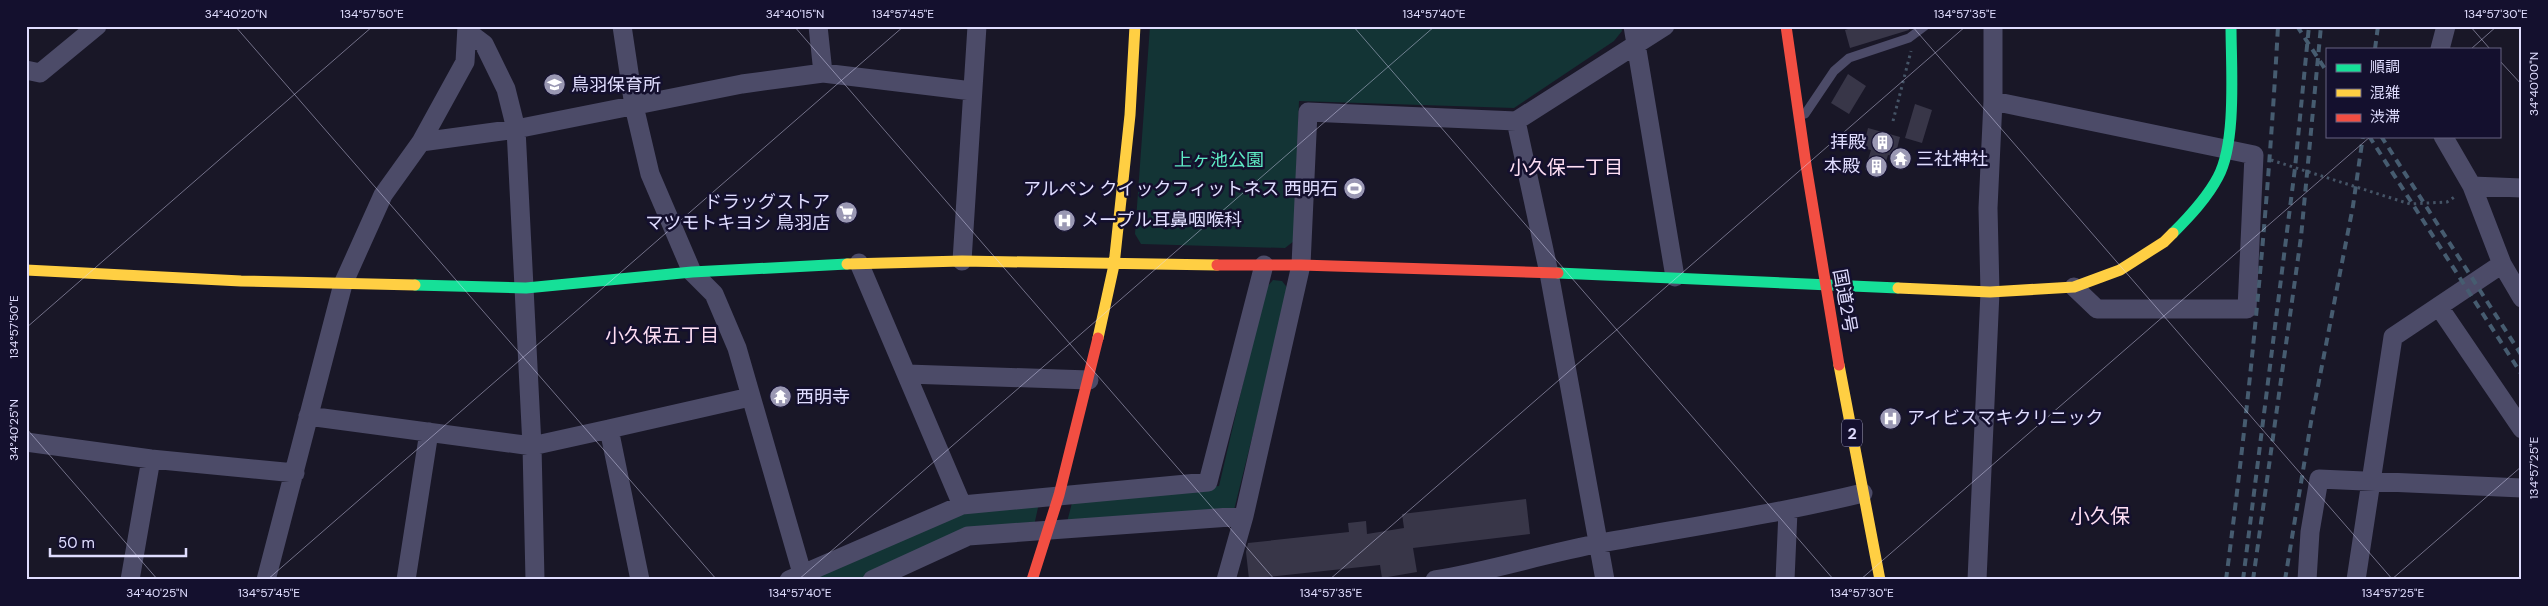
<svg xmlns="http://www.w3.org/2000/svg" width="2548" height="606" font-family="'DM Sans','Noto Sans JP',sans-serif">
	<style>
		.green { fill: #133435 }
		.building { fill: #383648 }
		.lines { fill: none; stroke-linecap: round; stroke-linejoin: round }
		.path { stroke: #455466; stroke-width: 3; stroke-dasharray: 2.5 4; stroke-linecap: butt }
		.lane { stroke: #4c4b68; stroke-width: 9 }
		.street { stroke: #4c4b68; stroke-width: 19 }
		.fast { stroke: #16e098; stroke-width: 11 }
		.slow { stroke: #ffcf43; stroke-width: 11 }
		.jam { stroke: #f24e42; stroke-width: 11 }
		.rail { stroke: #465c70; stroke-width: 4; stroke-dasharray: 8 6; stroke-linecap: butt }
		.ticks { fill: none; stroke: #e0ddff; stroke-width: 1; stroke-opacity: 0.45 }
		.labels { text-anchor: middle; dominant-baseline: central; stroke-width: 5; stroke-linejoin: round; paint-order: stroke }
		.shield { fill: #14102e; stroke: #a3a0c0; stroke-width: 1 }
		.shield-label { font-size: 16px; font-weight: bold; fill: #e0ddff }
		.poi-label { font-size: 18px; fill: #e0ddff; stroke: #14102e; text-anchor: start }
		.park-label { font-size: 18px; fill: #5eeac4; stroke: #14102e }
		.street-label { font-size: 18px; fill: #e0ddff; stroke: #14102e }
		.neighbourhood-label { font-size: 19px; fill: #ffdff4; stroke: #14102e }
		.quarter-label { font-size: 20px; fill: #ffdff4; stroke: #14102e }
		.neatline { fill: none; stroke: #e0ddff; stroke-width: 2 }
		.ticks-label { font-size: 12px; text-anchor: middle; fill: #e0ddff }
	</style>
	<rect width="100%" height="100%" fill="#191727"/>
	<path class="green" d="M1150 26H1621L1622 31 1614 41 1514 108 1299 101 1294 241 1285 248 1141 244 1135 234Z
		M1273 280 1282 281 1289 290 1234 510 1067 522 1073 499 1219 486 1265 289Z
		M1039 503 1034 526 967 533 860 580H810L960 511Z"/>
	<path class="building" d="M1857 26H1908L1909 30 1850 48 1845 30Z
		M1848 74 1866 86 1849 114 1831 103Z
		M1915 104 1932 110 1922 143 1905 138Z
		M1868 128 1900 137 1895 157 1888 155 1882 175 1865 170 1871 150 1863 148Z
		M1526 499 1530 534 1413 548 1417 572 1382 578 1380 565 1249 579 1246 552 1248 543 1349 532 1348 523 1366 521 1367 534 1404 528 1402 514Z"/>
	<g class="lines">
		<path class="path" d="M1893 121 1911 51
			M2271 160 2410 204 2447 202 2456 196"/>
		<path class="lane" d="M1805 114 1834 71 1849 58 1909 38 1925 26"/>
		<path class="street" d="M622 26 634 106 650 174 692 272 714 294 737 348 804 580
			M818 26 823 73
			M1633 26 1675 277
			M468 32 484 44 506 89 516 129 532 446 535 580
			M2440 49 2446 26
			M26 70 40 73 97 26
			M1993 101 2254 155 2247 309H2097L2074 287
			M1516 121 1549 273 1605 580
			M2443 136 2472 186 2502 264 2522 298
			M421 142 516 129 742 84 823 73 972 91
			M2472 186 2522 188
			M962 261 977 26
			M859 263 962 505
			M2439 307 2522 429
			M907 374 1089 380
			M308 416 532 446 609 429 640 580
			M609 429 750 397
			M26 442 151 459 295 473
			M130 580 151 459
			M266 580 343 284 383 195 421 142 465 62 467 26
			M406 580 429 432
			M789 580 962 505 1208 482 1264 265
			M872 580 968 536 1244 516
			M1226 580 1244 516 1301 265 1308 112 1516 121 1665 26
			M1435 580C1491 571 1546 553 1602 543 1689 527 1777 514 1863 493
			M1785 580 1788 511
			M1977 580 1990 292 1988 208 1993 101V26
			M2307 580 2310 532 2319 479 2522 488
			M2356 580 2393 337 2502 264"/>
		<path class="fast" d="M2173 233C2190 216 2207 198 2218 177 2237 142 2231 66 2231 26
			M1558 273 1898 288
			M415 285 526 288 692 272 847 264"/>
		<path class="slow" d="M847 264 962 261 1217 265
			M26 270 241 281 415 285
			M1898 288 1990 292 2074 287 2120 270 2164 242 2173 233
			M1098 338 1114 265 1130 115 1135 26
			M1839 365 1880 580"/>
		<path class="jam" d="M1786 26 1806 165 1839 365
			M1217 265H1301L1558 273
			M1032 580 1059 495 1098 338"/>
		<path class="rail" d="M2297 26 2327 72
			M2375 49 2378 26
			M2369 136 2522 375
			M2381 136 2522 356
			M2226 580C2250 396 2268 211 2278 26
			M2243 580 2295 168 2309 26
			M2253 580 2301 237 2321 26
			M2285 580 2311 422 2353 206 2363 136"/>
	</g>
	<path class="ticks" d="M235 26 717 580M794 26 1275 580M1353 26 1834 580M1912 26 2393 580M2470 26 2490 49M2471 49 2497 26M2499 60 2522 85M26 328 373 26M26 428 158 580M267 580 904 26M798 580 1435 26M1329 580 1966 26M1860 580 2371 136M2391 580 2522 466"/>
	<defs>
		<symbol id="school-disc" viewBox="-11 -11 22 22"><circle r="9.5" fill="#9a98b3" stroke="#14102e"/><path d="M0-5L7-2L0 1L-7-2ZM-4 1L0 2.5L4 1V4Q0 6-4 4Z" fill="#fff"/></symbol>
		<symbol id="building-disc" viewBox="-11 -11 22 22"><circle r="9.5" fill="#9a98b3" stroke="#14102e"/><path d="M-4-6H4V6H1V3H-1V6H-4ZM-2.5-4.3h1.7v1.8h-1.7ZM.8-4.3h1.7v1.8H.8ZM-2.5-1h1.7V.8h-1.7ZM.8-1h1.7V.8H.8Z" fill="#fff"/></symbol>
		<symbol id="temple-disc" viewBox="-11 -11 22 22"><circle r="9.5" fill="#9a98b3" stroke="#14102e"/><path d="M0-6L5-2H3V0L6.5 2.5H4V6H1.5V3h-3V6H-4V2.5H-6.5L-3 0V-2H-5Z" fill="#fff"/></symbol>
		<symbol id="stadium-disc" viewBox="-11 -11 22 22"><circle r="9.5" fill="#9a98b3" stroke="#14102e"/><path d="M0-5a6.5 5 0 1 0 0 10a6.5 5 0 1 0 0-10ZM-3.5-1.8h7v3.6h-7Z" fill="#fff"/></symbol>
		<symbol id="supermarket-disc" viewBox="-11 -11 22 22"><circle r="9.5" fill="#9a98b3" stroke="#14102e"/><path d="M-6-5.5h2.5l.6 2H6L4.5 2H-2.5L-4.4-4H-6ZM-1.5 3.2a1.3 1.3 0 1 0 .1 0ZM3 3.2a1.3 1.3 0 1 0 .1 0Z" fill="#fff"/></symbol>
		<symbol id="hospital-disc" viewBox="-11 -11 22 22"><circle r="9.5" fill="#9a98b3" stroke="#14102e"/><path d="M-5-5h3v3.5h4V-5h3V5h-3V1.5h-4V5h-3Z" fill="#fff"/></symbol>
	</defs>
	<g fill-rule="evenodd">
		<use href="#school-disc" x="542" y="72" width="25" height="25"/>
		<use href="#building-disc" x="1870" y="130" width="25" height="25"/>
		<use href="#temple-disc" x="1888" y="146" width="25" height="25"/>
		<use href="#building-disc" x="1864" y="154" width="25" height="25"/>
		<use href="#stadium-disc" x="1342" y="176" width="25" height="25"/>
		<use href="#supermarket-disc" x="834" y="200" width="25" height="25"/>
		<use href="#hospital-disc" x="1052" y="208" width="25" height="25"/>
		<use href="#temple-disc" x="768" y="384" width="25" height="25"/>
		<use href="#hospital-disc" x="1878" y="406" width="25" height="25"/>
	</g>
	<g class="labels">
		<rect class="shield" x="1842" y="419.5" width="20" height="27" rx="4"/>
		<g class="shield-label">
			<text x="1852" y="433">2</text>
		</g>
		<g class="poi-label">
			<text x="571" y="85">鳥羽保育所</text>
			<text x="1866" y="142" text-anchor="end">拝殿</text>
			<text x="1916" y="159">三社神社</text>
			<text x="1860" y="166" text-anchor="end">本殿</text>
			<text x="1338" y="189" text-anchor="end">アルペン クイックフィットネス 西明石</text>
			<text x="830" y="202" text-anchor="end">ドラッグストア<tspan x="830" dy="21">マツモトキヨシ 鳥羽店</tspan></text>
			<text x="1081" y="220">メープル耳鼻咽喉科</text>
			<text x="796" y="397">西明寺</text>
			<text x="1907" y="418">アイビスマキクリニック</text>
		</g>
		<g class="park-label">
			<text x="1219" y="160">上ヶ池公園</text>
		</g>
		<g class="street-label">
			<text transform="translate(1845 301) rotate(80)">国道2号</text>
		</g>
		<g class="neighbourhood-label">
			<text x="1566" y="167">小久保一丁目</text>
			<text x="662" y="335">小久保五丁目</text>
		</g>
		<g class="quarter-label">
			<text x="2100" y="516">小久保</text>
		</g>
	</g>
	<rect width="2548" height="606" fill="none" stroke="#14102e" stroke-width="55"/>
	<rect x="2326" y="48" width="175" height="90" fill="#14102e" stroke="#666282"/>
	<rect x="2336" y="64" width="25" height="8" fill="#16e098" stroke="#666282"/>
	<text x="2370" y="72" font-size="15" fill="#e0ddff">順調</text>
	<rect x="2336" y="89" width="25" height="8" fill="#ffcf43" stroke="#666282"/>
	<text x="2370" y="98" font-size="15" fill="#e0ddff">混雑</text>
	<rect x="2336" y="114" width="25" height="8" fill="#f24e42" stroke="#666282"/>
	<text x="2370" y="122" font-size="15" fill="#e0ddff">渋滞</text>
	<path d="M50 548v8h136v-8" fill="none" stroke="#e0ddff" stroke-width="2.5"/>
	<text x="58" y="548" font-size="15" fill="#e0ddff" stroke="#14102e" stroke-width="4" paint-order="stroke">50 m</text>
	<rect x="28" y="28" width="2492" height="550" class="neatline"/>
	<g class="ticks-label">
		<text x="236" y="18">34°40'20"N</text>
		<text x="372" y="18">134°57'50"E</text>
		<text x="795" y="18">34°40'15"N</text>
		<text x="903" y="18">134°57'45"E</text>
		<text x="1434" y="18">134°57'40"E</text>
		<text x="1965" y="18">134°57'35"E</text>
		<text x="2496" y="18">134°57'30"E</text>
		<text transform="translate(2534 84) rotate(-90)" y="4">34°40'00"N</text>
		<text transform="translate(14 327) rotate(-90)" y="4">134°57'50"E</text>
		<text transform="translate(14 430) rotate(-90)" y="4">34°40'25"N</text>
		<text transform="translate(2534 468) rotate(-90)" y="4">134°57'25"E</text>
		<text x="157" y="597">34°40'25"N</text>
		<text x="269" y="597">134°57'45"E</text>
		<text x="800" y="597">134°57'40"E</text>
		<text x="1331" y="597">134°57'35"E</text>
		<text x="1862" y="597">134°57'30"E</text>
		<text x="2393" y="597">134°57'25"E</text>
	</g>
</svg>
